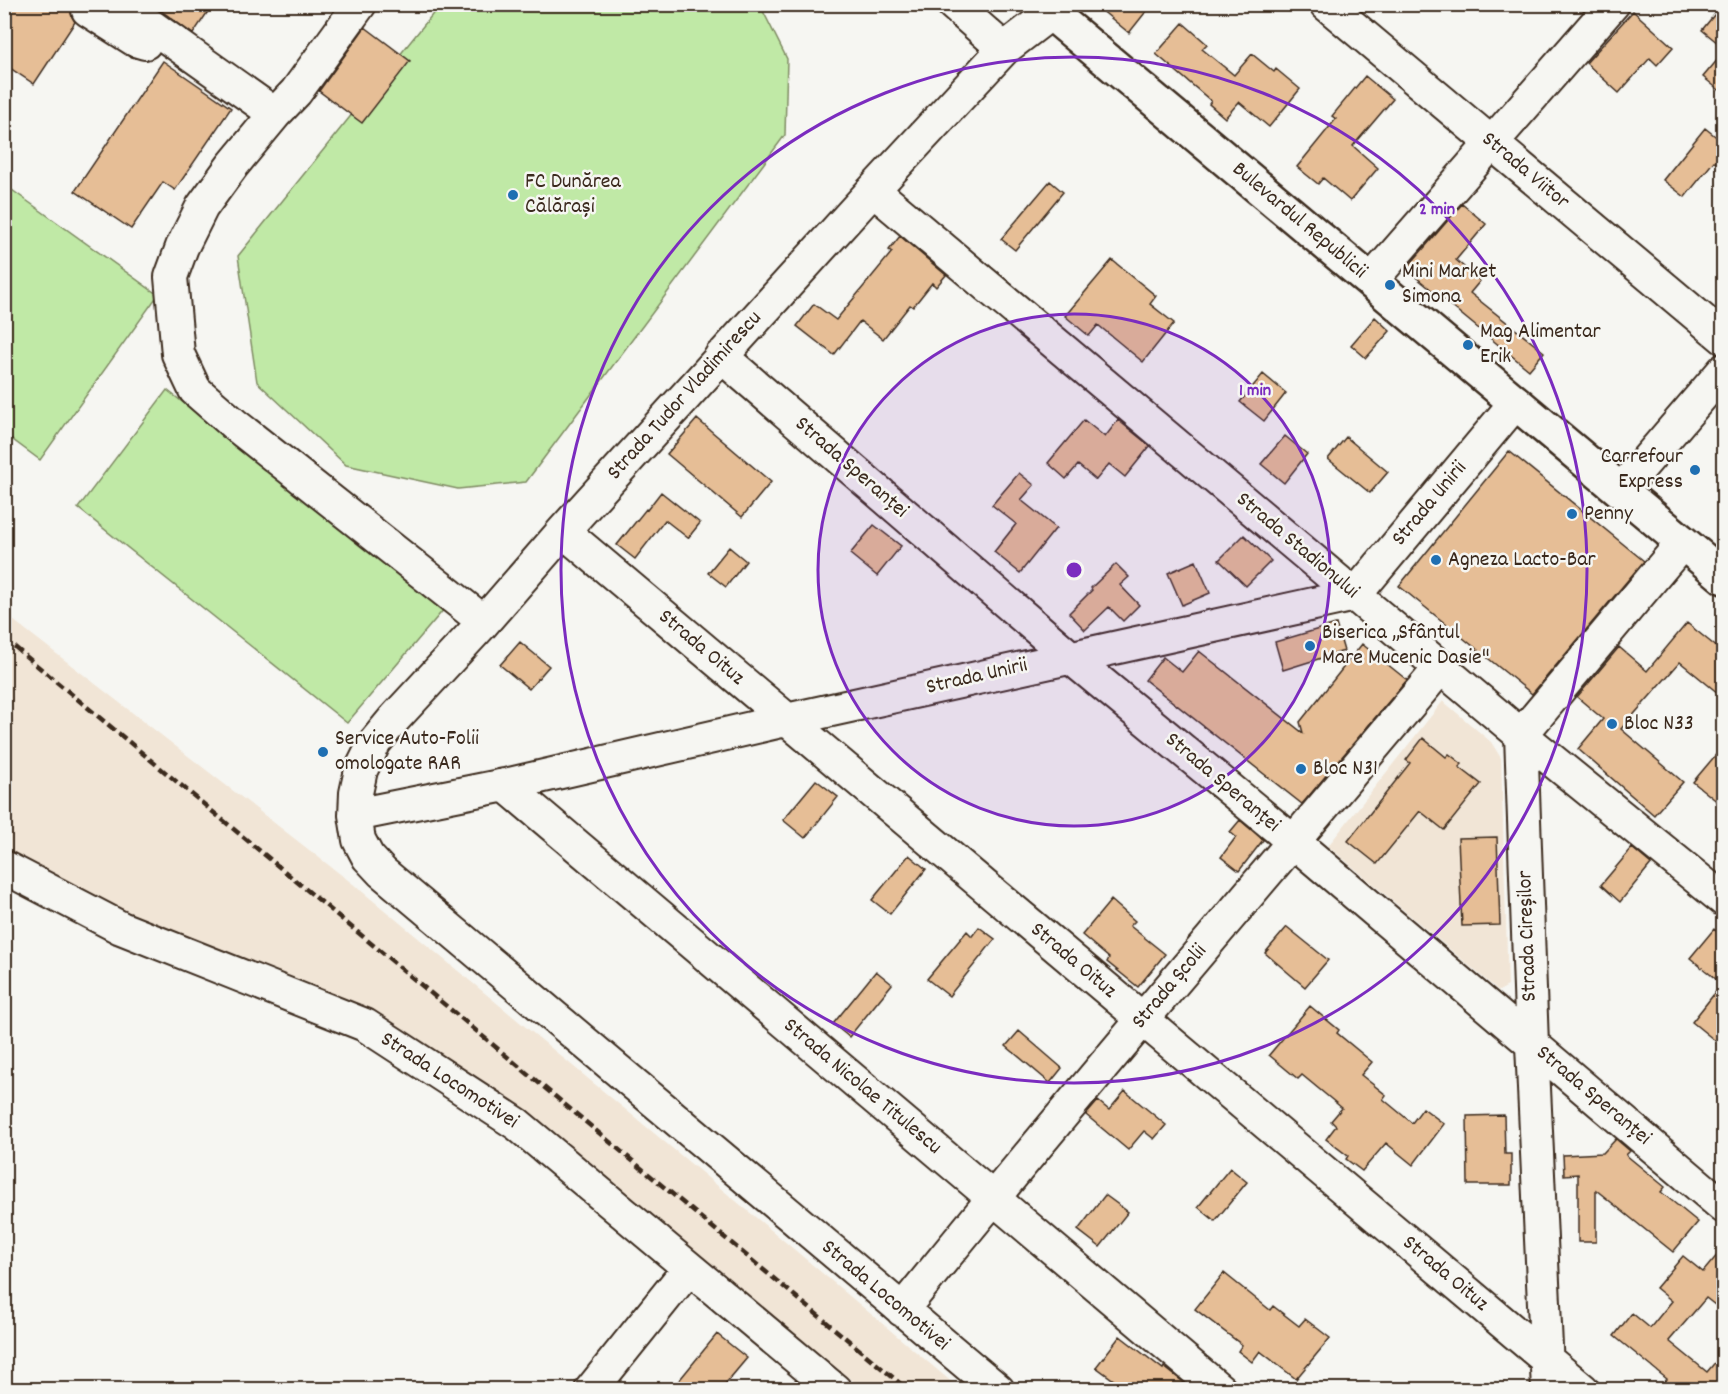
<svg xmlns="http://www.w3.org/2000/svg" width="1728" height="1394" font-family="Dekko,sans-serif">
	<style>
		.built { fill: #f1e5d6 }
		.green { fill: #c0e9a6; stroke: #7e8a62; stroke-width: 1.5 }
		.building { fill: #e6be96; stroke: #3b2a1e; stroke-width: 1.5 }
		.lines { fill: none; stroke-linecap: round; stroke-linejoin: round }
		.minor-casing { stroke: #3b2a1e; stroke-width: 36 }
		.major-casing { stroke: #3b2a1e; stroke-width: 38 }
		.minor { stroke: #f6f6f2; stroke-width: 32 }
		.major { stroke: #f6f6f2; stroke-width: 33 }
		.rail { stroke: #3b2a1e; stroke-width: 4.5; stroke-dasharray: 9 4.5; stroke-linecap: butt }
		.ring { fill: none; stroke: #7b2cbf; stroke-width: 3 }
		.poi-dot { fill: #1f6fb2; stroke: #f6f6f2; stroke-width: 2 }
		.labels { text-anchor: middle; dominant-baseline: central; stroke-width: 5; stroke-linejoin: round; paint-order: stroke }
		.street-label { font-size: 22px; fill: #3b2a1e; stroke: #f6f6f2 }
		.poi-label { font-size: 22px; fill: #3b2a1e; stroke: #f6f6f2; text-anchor: start }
		.centre { fill: #7b2cbf; stroke: #f6f6f2; stroke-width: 3 }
		.ring-label { font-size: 18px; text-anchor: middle; font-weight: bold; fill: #7b2cbf; stroke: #f6f6f2; stroke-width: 5; stroke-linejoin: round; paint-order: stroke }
	</style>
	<rect width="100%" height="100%" fill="#f6f6f2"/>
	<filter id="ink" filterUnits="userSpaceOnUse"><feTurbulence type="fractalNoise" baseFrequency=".0167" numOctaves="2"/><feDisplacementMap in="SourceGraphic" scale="12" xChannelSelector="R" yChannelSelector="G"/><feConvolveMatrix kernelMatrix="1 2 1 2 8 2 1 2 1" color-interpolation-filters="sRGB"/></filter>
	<g filter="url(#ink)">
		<path class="built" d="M4 613 353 884 777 1235 960 1389H863L551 1143 243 963 52 878 5 846Z
			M1443 701 1491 742 1501 758 1508 986 1499 991 1328 846Z"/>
		<path class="green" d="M440 5H760L787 59 785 135 526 482 458 489 346 465 257 382 238 256Z
			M5 185 158 295 40 460 5 434Z
			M167 390 445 608 347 723 78 508Z"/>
		<path class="building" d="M4 4H71L70 8 72 17 75 22 34 84 4 64Z
			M152 4H213L193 34Z
			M1094 4H1152L1129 33Z
			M1723 4H1724V48L1702 30Z
			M1633 11 1673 47 1657 65 1650 58 1619 93 1586 63Z
			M1183 23 1207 44 1202 49 1234 75 1252 54 1274 72 1276 69 1300 89 1269 127 1239 102 1225 118 1209 104 1211 101 1156 54Z
			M365 27 410 61 362 123 319 91Z
			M1724 52V94L1703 77Z
			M163 61 231 108 175 190 163 182 131 229 75 191Z
			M1365 76 1393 99 1353 146 1378 168 1350 201 1323 178 1318 184 1297 167 1336 119 1332 116Z
			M1705 128 1724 143V169L1714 161 1685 197 1663 180Z
			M1050 181 1063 192 1015 250 1001 239Z
			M1462 204 1486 224 1456 260 1480 281 1470 293 1544 352 1529 370 1406 269Z
			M900 236 946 275 936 287 932 283 913 307 910 305 883 339 860 321 834 355 797 326 814 304 836 320 892 252 889 250Z
			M1112 260 1156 296 1150 304 1174 323 1143 362 1098 325 1089 336 1065 316Z
			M1375 317 1390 331 1366 358 1351 345Z
			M1263 374 1286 393 1264 421 1240 402Z
			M697 419 771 482 742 517 667 454Z
			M1084 420 1105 437 1118 420 1150 446 1125 477 1109 464 1096 480 1078 465 1066 479 1048 463Z
			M1285 436 1307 454 1284 483 1261 464Z
			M1346 437 1388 472 1370 493 1328 459Z
			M1509 451 1644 561 1532 694 1399 586Z
			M1019 473 1034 485 1021 500 1056 528 1020 573 994 552 1016 524 992 505Z
			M661 492 700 523 688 538 665 520 635 559 617 545 646 509 647 510Z
			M874 525 901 546 877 576 850 554Z
			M1244 535 1271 561 1246 586 1219 560Z
			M729 547 746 561 726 587 708 573Z
			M1196 561 1210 593 1182 605 1168 573Z
			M1116 564 1129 577 1120 585 1139 605 1123 621 1109 607 1085 630 1069 613 1092 590 1091 588Z
			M1687 623 1724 653V698L1680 662 1621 729 1683 782 1654 815 1578 749 1603 719 1577 697 1619 647 1647 671Z
			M1336 624 1344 651 1283 670 1275 642Z
			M520 642 549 666 529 689 500 665Z
			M1362 644 1407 680 1302 804 1145 680 1163 657 1182 672 1199 651 1303 733 1300 722Z
			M1423 738 1446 757 1449 754 1462 764 1459 767 1481 784 1444 830 1420 811 1377 864 1348 841 1410 763 1406 760Z
			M1724 745V807L1693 782Z
			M816 780 838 797 805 838 783 820Z
			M1240 820 1263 840 1239 871 1221 857 1236 837 1230 832Z
			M1497 837 1500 925 1462 926 1458 838Z
			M1632 848 1651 864 1620 902 1601 885Z
			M909 855 926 869 890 914 872 900Z
			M1111 900 1135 921 1130 926 1165 954 1138 987 1107 962 1109 958 1082 935Z
			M979 927 995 939 949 996 927 979 967 931 972 936Z
			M1287 927 1328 960 1305 987 1265 953Z
			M1714 929 1724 937V1048L1692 1022 1722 984 1690 958Z
			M876 971 892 984 849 1037 833 1024Z
			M1310 1006 1339 1030 1337 1033 1372 1062 1361 1075 1386 1095 1383 1099 1412 1123 1423 1108 1444 1124 1413 1165 1386 1143 1362 1171 1346 1159 1348 1156 1326 1139 1336 1126 1331 1121 1342 1108 1302 1075 1298 1079 1269 1055Z
			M1019 1031 1062 1068 1050 1083 1006 1046Z
			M1125 1091 1166 1125 1154 1139 1144 1131 1128 1150 1086 1115 1098 1101 1109 1110Z
			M1504 1115 1505 1154H1511V1185H1468L1467 1116Z
			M1616 1139 1630 1151 1626 1155 1665 1187 1661 1192 1698 1222 1673 1252 1596 1190V1242H1578V1174L1564 1175 1563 1155 1603 1153Z
			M1230 1168 1247 1182 1215 1221 1198 1207Z
			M1105 1195 1128 1212 1100 1247 1078 1230Z
			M1724 1247V1312L1706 1298 1669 1341 1707 1372 1724 1352V1389H1659L1667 1379 1614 1336 1632 1313 1650 1328 1672 1301 1656 1288 1683 1256 1703 1272Z
			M1224 1273 1270 1310 1273 1306 1299 1326 1305 1319 1330 1338 1296 1379 1260 1351 1252 1362 1238 1351 1242 1345 1195 1309Z
			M717 1334 747 1358 721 1389H672Z
			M1120 1336 1163 1369 1164 1367 1192 1389H1126L1096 1367Z"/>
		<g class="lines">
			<defs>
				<path id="minor" d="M93 4 88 10 135 40 145 43
					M120 4 275 114
					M360 4 296 92 275 114 232 166 202 207 182 247 171 277 178 354 195 390 234 424 473 613 483 623
					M953 4 1004 49
					M1326 4 1724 338
					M873 190 1521 735 1724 900
					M1371 281 1613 4
					M721 356 1070 657 1294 842 1724 1207
					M1621 490 1724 370
					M563 531 1583 1390
					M505 785 1220 1390
					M355 815 505 785 786 720 1355 595 1516 402
					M4 867 121 928 365 1025 517 1124 835 1390
					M902 1310C1078 1092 1261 881 1441 667
					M591 1390 689 1268
					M998 1390 382 872 368 857 359 840 355 815 356 793 361 770 375 742 394 719 483 623 563 531 873 190 1004 49 1051 13 1058 4
					M1548 1390 1532 1045 1521 735 1683 542"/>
				<path id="major" d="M1040 4 1724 577"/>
			</defs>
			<use href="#minor" class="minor-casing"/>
			<use href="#major" class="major-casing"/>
			<use href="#minor" class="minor"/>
			<use href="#major" class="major"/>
			<path class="rail" d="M4 638 908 1390"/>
		</g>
	</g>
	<circle cx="1074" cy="570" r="256" fill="#7b2cbf" fill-opacity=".12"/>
	<g class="ring">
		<circle cx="1074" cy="570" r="256"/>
		<circle cx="1074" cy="570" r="513"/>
	</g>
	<g class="poi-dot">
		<circle cx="513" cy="195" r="6"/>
		<circle cx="1390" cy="285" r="6"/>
		<circle cx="1468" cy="345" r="6"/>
		<circle cx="1695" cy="470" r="6"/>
		<circle cx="1572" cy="514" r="6"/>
		<circle cx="1436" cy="560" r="6"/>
		<circle cx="1310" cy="646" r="6"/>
		<circle cx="1612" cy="724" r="6"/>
		<circle cx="323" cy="752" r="6"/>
		<circle cx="1301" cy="769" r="6"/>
	</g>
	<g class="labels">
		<g class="street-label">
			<text transform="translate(1525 171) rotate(40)">Strada Viitor</text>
			<text transform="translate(1299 221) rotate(40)">Bulevardul Republicii</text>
			<text transform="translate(685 396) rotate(-48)">Strada Tudor Vladimirescu</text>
			<text transform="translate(851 468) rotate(41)">Strada Speranței</text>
			<text transform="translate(1430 504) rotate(-50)">Strada Unirii</text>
			<text transform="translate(1297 546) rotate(40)">Strada Stadionului</text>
			<text transform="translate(701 648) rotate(40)">Strada Oituz</text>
			<text transform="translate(977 677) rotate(-13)">Strada Unirii</text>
			<text transform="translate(1222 783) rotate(40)">Strada Speranței</text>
			<text transform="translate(1528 936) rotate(-92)">Strada Cireșilor</text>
			<text transform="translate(1073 961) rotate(40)">Strada Oituz</text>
			<text transform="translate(1170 987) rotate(-50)">Strada Școlii</text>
			<text transform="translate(449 1081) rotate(33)">Strada Locomotivei</text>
			<text transform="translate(862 1087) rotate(40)">Strada Nicolae Titulescu</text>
			<text transform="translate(1593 1096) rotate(40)">Strada Speranței</text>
			<text transform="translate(1445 1274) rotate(40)">Strada Oituz</text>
			<text transform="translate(885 1296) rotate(40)">Strada Locomotivei</text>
		</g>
		<g class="poi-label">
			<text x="525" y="182">FC Dunărea<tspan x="525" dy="25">Călărași</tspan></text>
			<text x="1402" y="272">Mini Market<tspan x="1402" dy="25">Simona</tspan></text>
			<text x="1480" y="332">Mag Alimentar<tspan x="1480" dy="25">Erik</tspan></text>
			<text x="1683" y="457" text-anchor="end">Carrefour<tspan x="1683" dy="25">Express</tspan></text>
			<text x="1584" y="514">Penny</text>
			<text x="1448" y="560">Agneza Lacto-Bar</text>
			<text x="1322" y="633">Biserica „Sfântul<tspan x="1322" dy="25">Mare Mucenic Dasie"</tspan></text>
			<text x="1624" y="724">Bloc N33</text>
			<text x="335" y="739">Service Auto-Folii<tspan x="335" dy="25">omologate RAR</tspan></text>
			<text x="1313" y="769">Bloc N31</text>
		</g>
	</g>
	<circle cx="1074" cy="570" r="9" class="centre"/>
	<g class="ring-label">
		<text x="1437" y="214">2 min</text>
		<text x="1255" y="395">1 min</text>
	</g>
	<rect width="1728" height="1394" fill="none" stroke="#f6f6f2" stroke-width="24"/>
	<rect x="12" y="12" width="1704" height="1370" fill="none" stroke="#3b2a1e" stroke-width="2" filter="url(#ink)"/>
</svg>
